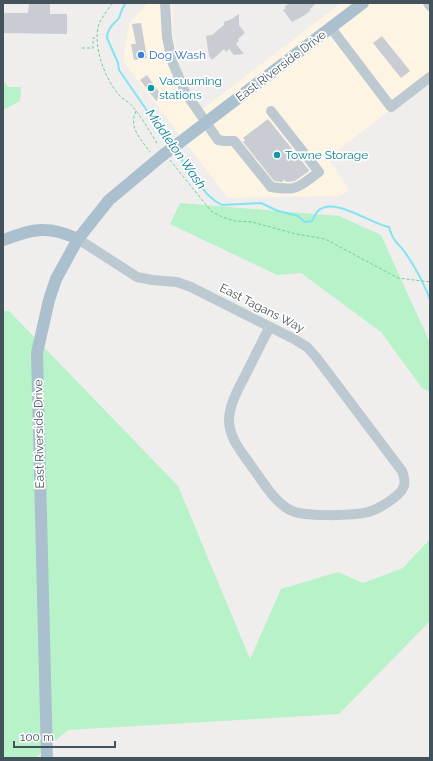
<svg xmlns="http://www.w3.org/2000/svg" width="433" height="761" font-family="Raleway,sans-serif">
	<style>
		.commercial { fill: #fdf4e4 }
		.green { fill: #b7f2c9 }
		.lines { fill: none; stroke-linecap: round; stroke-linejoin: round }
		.stream { stroke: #81e4f2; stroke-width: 2 }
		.building { fill: #c9ccd2 }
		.path { stroke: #6dd298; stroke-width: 1; stroke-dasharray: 3 2; stroke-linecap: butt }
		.minor { stroke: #bcc9d1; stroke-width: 10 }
		.major { stroke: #aac0cf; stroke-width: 12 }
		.major-bridge { stroke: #aac0cf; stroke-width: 12 }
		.shop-dot { fill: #3f7fe0; stroke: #fff; stroke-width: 1.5 }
		.culture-dot { fill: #0f9aa8; stroke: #fff; stroke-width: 1.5 }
		.labels { text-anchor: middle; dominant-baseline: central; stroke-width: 3.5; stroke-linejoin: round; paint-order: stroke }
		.shop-label { font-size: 12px; fill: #366cbe; stroke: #fff; text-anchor: start }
		.street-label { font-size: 12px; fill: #44525c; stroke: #fff }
		.culture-label { font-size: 12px; fill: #0d838f; stroke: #fff; text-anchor: start }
		.water-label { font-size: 13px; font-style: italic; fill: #057f91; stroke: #fff }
	</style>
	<rect width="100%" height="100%" fill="#f0eded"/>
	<path class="commercial" d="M148 3H172L173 36 183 77 200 111 341 3H430V79L328 158 349 190 340 196 228 198 123 61 129 23Z"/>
	<path class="green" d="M3 80 8 87H21L20 101 3 110Z
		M180 203 339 216 381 235 430 343V392L422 388 381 332 301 273 277 275 170 224Z
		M3 311H9L178 486 250 659 281 589 338 572 363 583 403 568 430 539V621L339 714 68 730 35 758H3Z"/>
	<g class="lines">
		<path class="stream" d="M126 3C122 7 121 13 119 18 116 22 112 24 110 28 108 31 107 34 107 38L118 63 119 70 170 144
			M175 151 207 194 215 201 222 205 261 203 278 211 298 216 305 222 312 221C314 218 315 214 317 212 332 194 372 225 389 227 393 241 396 241 404 251 414 265 424 284 430 299"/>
	</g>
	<path class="building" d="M29 3H50V14H67V34L3 33V13H28Z
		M290 3H316L310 9 311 10 305 15 292 22 283 10 286 8 284 7Z
		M239 14V25L245 33 238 39 239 41 236 44 244 54 234 55 229 49 226 52 224 49 212 60 209 56 206 36 212 35 224 25V22L230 20Z
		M141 23 147 58 134 60 131 44H136L132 24Z
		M382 36 410 71 401 78 373 43Z
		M147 75 162 96 156 101 140 80Z
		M268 119 309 170V171L295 181 287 182 284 180 282 182 274 181 243 142 245 140 243 138Z"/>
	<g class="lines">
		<path class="path" d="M112 3C108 10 102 17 99 24 92 45 105 79 119 95 123 100 130 102 133 107 143 119 150 132 158 145
			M82 48H93V38H97
			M136 111C128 128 141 139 150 152
			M170 160 211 211 222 217 235 221 252 222 296 234 325 239 398 278 430 282"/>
		<path class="minor" d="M165 3 167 37 172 61 185 92 218 140 224 141H234L271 187C298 191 297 188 319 172L271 111
			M428 3 430 6
			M331 28 391 107 430 77
			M78 239 137 277 152 280 177 282 191 287 294 339 307 347 316 357 402 471C404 476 406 483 403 488 399 497 377 510 368 512 353 516 303 517 290 510 273 501 263 481 252 467 242 452 230 440 229 421 229 403 240 386 248 370 255 356 262 341 270 327"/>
		<path class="major" d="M179 143 363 3
			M3 240C15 236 31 229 44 230 55 230 67 234 78 239
			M47 758 37 353 49 300 56 279 78 239 109 200 163 155"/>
		<path class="major-bridge" d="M163 155 179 143"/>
	</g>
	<circle class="shop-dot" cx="141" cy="55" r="4"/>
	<g class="culture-dot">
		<circle cx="151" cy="88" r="4"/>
		<circle cx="277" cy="155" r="4"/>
	</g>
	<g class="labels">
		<g class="shop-label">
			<text x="149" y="55">Dog Wash</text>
		</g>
		<g class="street-label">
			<text transform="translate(281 66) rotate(-37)">East Riverside Drive</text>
			<text transform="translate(262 308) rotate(27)">East Tagans Way</text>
			<text transform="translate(39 434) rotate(-91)">East Riverside Drive</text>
		</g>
		<g class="culture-label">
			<text x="159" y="81">Vacuuming<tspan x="159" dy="14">stations</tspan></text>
			<text x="285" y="155">Towne Storage</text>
		</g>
		<g class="water-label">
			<text transform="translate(176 149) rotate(55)">Middleton Wash</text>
		</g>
	</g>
	<rect width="433" height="761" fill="none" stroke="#44525c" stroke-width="8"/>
	<path d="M14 741v6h101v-6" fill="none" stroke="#44525c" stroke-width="2"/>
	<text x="20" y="741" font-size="12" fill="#44525c" stroke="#ffffff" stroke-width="3" paint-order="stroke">100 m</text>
</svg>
